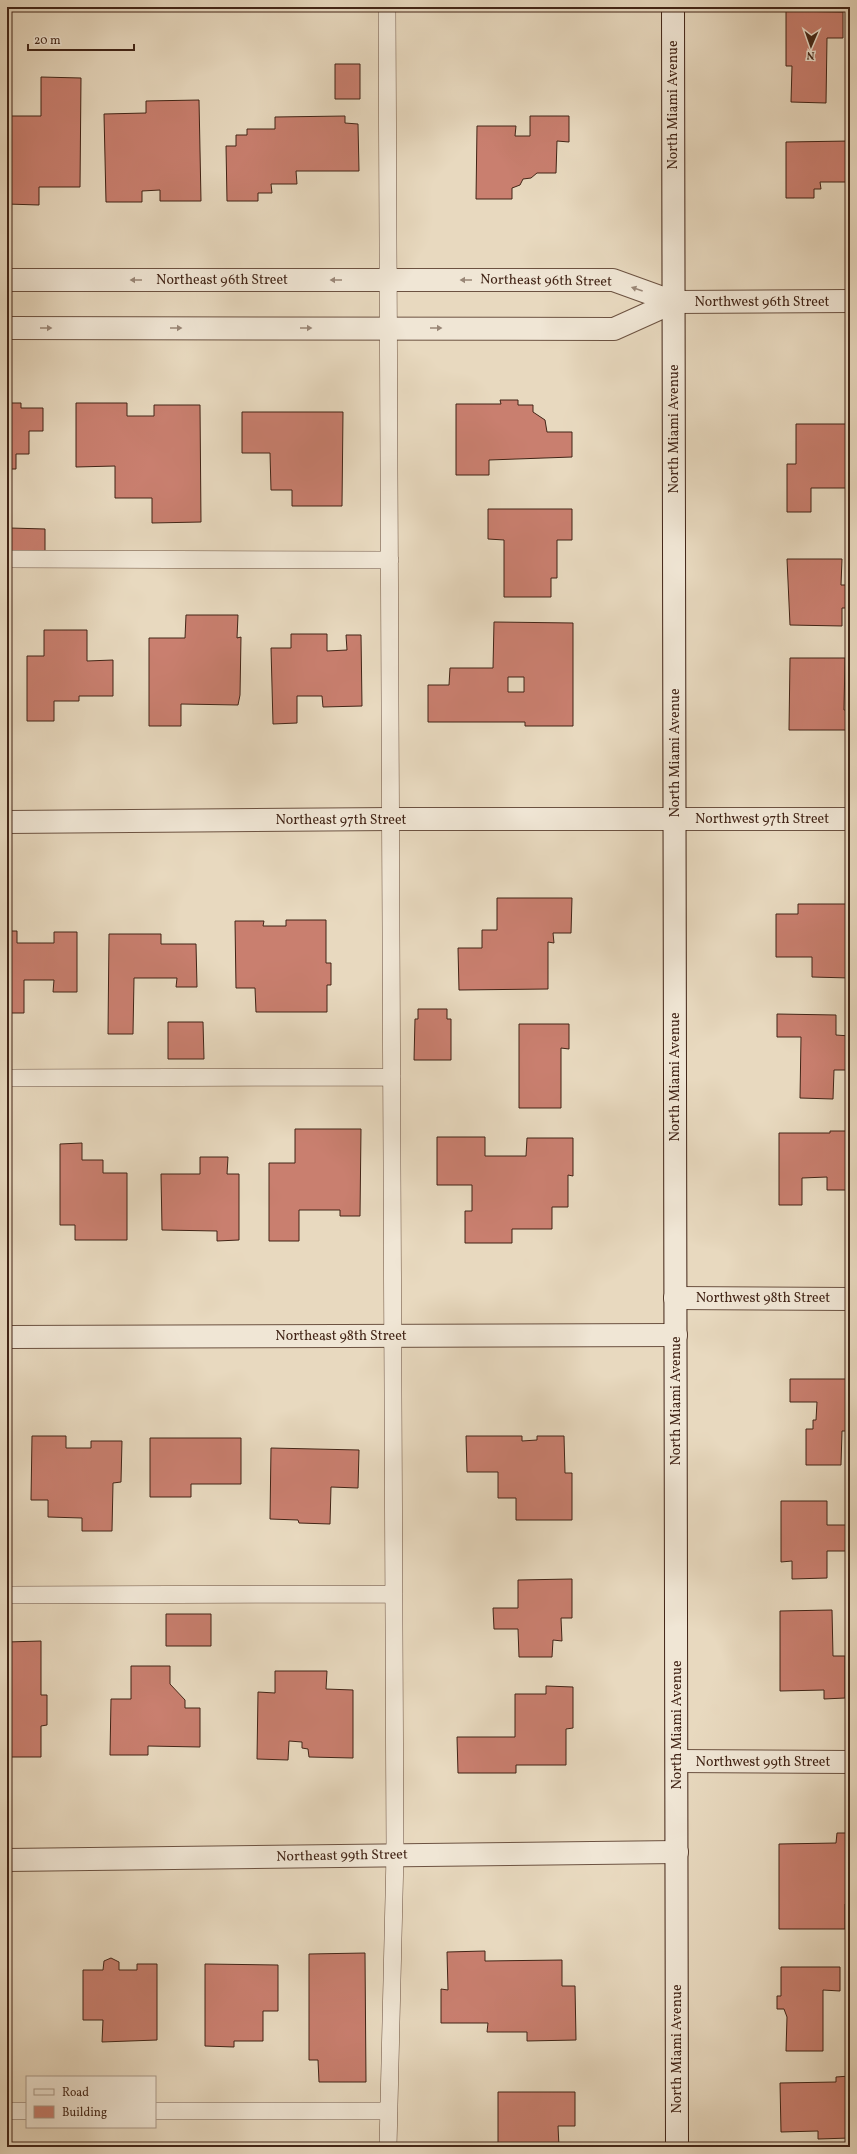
<svg xmlns="http://www.w3.org/2000/svg" width="857" height="2154" font-family="Vollkorn,serif">
	<style>
		.building { fill: #c97f6f; stroke: #422517; fill-rule: evenodd }
		.lines { fill: none; stroke-linecap: round; stroke-linejoin: round }
		.service-casing { stroke: #6c5241; stroke-width: 18 }
		.minor-casing { stroke: #6c5241; stroke-width: 24 }
		.secondary-casing { stroke: #422517; stroke-width: 24 }
		.service { stroke: #f0e6d5; stroke-width: 17 }
		.minor { stroke: #f0e6d5; stroke-width: 22 }
		.secondary { stroke: #f0e6d5; stroke-width: 22 }
		.oneway { fill: #998676 }
		.labels { text-anchor: middle; dominant-baseline: central; stroke-width: 4; stroke-linejoin: round; paint-order: stroke }
		.street-label { font-size: 14px; fill: #422517; stroke: #f0e6d5 }
	</style>
	<rect width="100%" height="100%" fill="#e8d9bf"/>
	<filter id="stains"><feTurbulence type="fractalNoise" baseFrequency=".005" numOctaves="4"/><feColorMatrix values="0 0 0 0 .2 0 0 0 0 .09 0 0 0 0 .02 0 0 0 .5 -.17"/></filter>
	<radialGradient id="worn" r=".72"><stop offset=".6" stop-color="#630" stop-opacity="0"/><stop offset="1" stop-color="#630" stop-opacity=".3"/></radialGradient>
	<path class="building" d="M786 11 843 12V38H827L826 103 791 102 792 66H786Z
		M335 64H360V99H335Z
		M41 77 81 78 80 187H39V205L7 204V116H41Z
		M199 100 201 201H160V190L142 191V202H106L104 114 146 113V101Z
		M345 116V123L358 124 359 171H296L297 184H271L272 193H258V201H227L226 146H236V135H247V129H275V117Z
		M530 116H569V142L557 141 556 173H537L531 178 523 179 520 185 512 188V199H476L477 126H516L515 136H530Z
		M850 141V182H820L821 189H814V198H786V142Z
		M500 400H518V405H533V412L545 420 547 432H572V457L489 460V475H456V404H501Z
		M7 403H21V408H43V431H29V454H16V469H7Z
		M76 403H127V416H154V405H200L201 522 152 523V498H115V466L76 467Z
		M242 412H343L342 506H292V490H271L270 453H242Z
		M796 424H848L850 504H847V488H811V512H787V464H796Z
		M488 509H572V540H557V578H551V597H504V540L488 539Z
		M10 528 45 529V553L10 552Z
		M787 559H842L841 585H850V608H842V626L790 625Z
		M186 615H238L237 638 241 637 240 695 238 705 181 704V726H149V638H185Z
		M494 622 573 623V726H525V722H428V685H449L450 668H493ZM508 677H524V692H508Z
		M44 630H87V661L113 660V696H79V701H54V721H27V656H44Z
		M291 634H327V651L347 650 346 635H361L362 706 323 707 322 696H297V723L273 724 271 648H291Z
		M790 658H845L844 710H850V730H789Z
		M497 898H572L571 933H553L554 943 548 942V989L459 990 458 948H482V930H497Z
		M798 904H850V978L812 977V957H776V914H798Z
		M286 920H326V963H331V985H327V1012H256L255 988H236L235 921H264L263 926H286Z
		M7 931H17V943H54V932H77V992H53L54 980H24V1013H7Z
		M109 934H161V944H196L197 987H176L177 978H134L133 1034H108Z
		M418 1009H447V1019H451V1060H414L415 1019H418Z
		M777 1014 836 1015V1035L850 1036V1070H834L833 1099 800 1098 801 1037H777Z
		M168 1022H203L204 1059H168Z
		M519 1024H569V1049L561 1048V1108H519Z
		M295 1129H361L360 1216H340V1210H299V1241H269V1163H295Z
		M830 1131H850L848 1190H827V1177L802 1178V1205H779V1133H830Z
		M437 1137H485V1156H526L527 1138H573V1176L568 1175V1207H552V1229H512V1243H465V1211H472V1185H437Z
		M82 1143V1160H103V1173H127V1240H75V1225H60V1144Z
		M200 1157H228L227 1174H239V1240L217 1241V1231L162 1230 161 1174H200Z
		M790 1379H850V1431H842L841 1465H806V1429H813V1420H816L817 1402H790Z
		M32 1436H66V1448H91V1441H122L121 1482 113 1483 112 1531H82V1518L48 1517V1500H31Z
		M466 1436H522V1441L537 1440V1436H564L565 1473H572V1520H516V1498H498V1472H467Z
		M150 1438H241V1484H191V1497H150Z
		M271 1448 359 1450 358 1488 331 1487 330 1524 299 1523 298 1520 270 1519Z
		M781 1501H827V1525H850V1551H827V1578L792 1579V1561L781 1562Z
		M572 1579V1618H561L562 1641 553 1640 552 1657H519L518 1629H494L493 1608H518V1580Z
		M832 1610 833 1656H845V1698L824 1699V1690L780 1691V1611Z
		M166 1614H211V1646H166Z
		M41 1641V1695H47V1725L41 1726V1757H7V1642Z
		M131 1666H170V1684L185 1700V1708H200V1747L148 1746V1755H110L111 1699H131Z
		M275 1671H327L326 1689 353 1690V1758L309 1757 308 1749 302 1748V1742L289 1741 288 1760 257 1759 258 1692 275 1693Z
		M546 1686 573 1687V1728L566 1729V1765H516V1773H458L457 1737H515V1694H546Z
		M837 1833H850V1904H845V1929H779V1844L836 1843Z
		M485 1951V1961L562 1960V1986H575L576 2040 527 2041V2032H487L488 2023H441V1989L448 1990 447 1952Z
		M365 1953 366 2082H319L318 2060H309V1954Z
		M111 1958 119 1962V1970H137V1964H157V2040L102 2042 103 2020H83V1970H103L104 1961Z
		M205 1964 278 1965V2011H263V2041H234V2047L205 2046Z
		M781 1967H840V1991L823 1990V2051H786L787 2017 784 2009H777V1996H781Z
		M850 2076V2138L818 2139V2131L781 2132 780 2083 836 2082V2077Z
		M498 2092H575V2126H558L559 2147H512V2144L498 2145Z
		M84 2144H122V2147H84Z"/>
	<g class="lines">
		<defs>
			<path id="service" d="M387 7 395 1855 388 2147
				M7 559 390 560
				M7 1078 392 1077
				M7 1595 394 1594
				M7 2111H27
				M155 2111H389"/>
			<path id="minor" d="M7 280H613L674 302 850 301
				M7 328 614 329 674 302
				M7 822 391 819H850
				M675 1298 850 1299
				M7 1337 676 1335
				M677 1761 850 1762
				M7 1860 677 1852"/>
			<path id="secondary" d="M673 7 677 2147"/>
		</defs>
		<use href="#service" class="service-casing"/>
		<use href="#minor" class="minor-casing"/>
		<use href="#secondary" class="secondary-casing"/>
		<use href="#service" class="service"/>
		<use href="#minor" class="minor"/>
		<use href="#secondary" class="secondary"/>
	</g>
	<defs><path id="oneway-solid" d="M-6-.8H1V-3.2L6.5 0L1 3.2V.8H-6Z"/></defs>
	<g class="oneway">
		<use href="#oneway-solid" transform="translate(136 280) rotate(-180)"/>
		<use href="#oneway-solid" transform="translate(336 280) rotate(-180)"/>
		<use href="#oneway-solid" transform="translate(466 280) rotate(-180)"/>
		<use href="#oneway-solid" transform="translate(637 289) rotate(-161)"/>
		<use href="#oneway-solid" transform="translate(46 328)"/>
		<use href="#oneway-solid" transform="translate(176 328)"/>
		<use href="#oneway-solid" transform="translate(306 328)"/>
		<use href="#oneway-solid" transform="translate(436 328)"/>
	</g>
	<g class="labels">
		<g class="street-label">
			<text transform="translate(673 105) rotate(-90)">North Miami Avenue</text>
			<text x="222" y="280">Northeast 96th Street</text>
			<text transform="translate(546 281) rotate(1)">Northeast 96th Street</text>
			<text x="762" y="302">Northwest 96th Street</text>
			<text transform="translate(674 429) rotate(-90)">North Miami Avenue</text>
			<text transform="translate(675 753) rotate(-90)">North Miami Avenue</text>
			<text x="762" y="819">Northwest 97th Street</text>
			<text x="341" y="820">Northeast 97th Street</text>
			<text transform="translate(675 1077) rotate(-90)">North Miami Avenue</text>
			<text x="763" y="1298">Northwest 98th Street</text>
			<text x="341" y="1336">Northeast 98th Street</text>
			<text transform="translate(676 1401) rotate(-90)">North Miami Avenue</text>
			<text transform="translate(677 1725) rotate(-90)">North Miami Avenue</text>
			<text x="763" y="1762">Northwest 99th Street</text>
			<text transform="translate(342 1856) rotate(-1)">Northeast 99th Street</text>
			<text transform="translate(677 2049) rotate(-90)">North Miami Avenue</text>
		</g>
	</g>
	<rect width="857" height="2154" fill="none" stroke="#e8d9bf" stroke-width="24"/>
	<rect x="8" y="8" width="841" height="2138" fill="none" stroke="#422517" stroke-width="2"/>
	<rect x="12" y="12" width="833" height="2130" fill="none" stroke="#422517"/>
	<rect x="26" y="2076" width="130" height="52" fill="#f0e6d5" stroke="#aa9989"/>
	<rect x="34" y="2089" width="20" height="6" fill="#f0e6d5" stroke="#aa9989"/>
	<text x="62" y="2096" font-size="12" fill="#422517">Road</text>
	<rect x="34" y="2106" width="20" height="12" fill="#c97f6f" stroke="#aa9989"/>
	<text x="62" y="2116" font-size="12" fill="#422517">Building</text>
	<g transform="translate(811 46) rotate(182)" stroke="#f0e6d5" stroke-width="3" paint-order="stroke">
	<path d="M0-3L7 15L0 10L-7 15Z" fill="#422517"/>
	<text y="-6" font-size="11" font-weight="bold" text-anchor="middle" fill="#422517">N</text>
	</g>
	<path d="M28 44v6h106v-6" fill="none" stroke="#422517" stroke-width="2"/>
	<text x="34" y="44" font-size="12" fill="#422517" stroke="#f0e6d5" stroke-width="3" paint-order="stroke">20 m</text>
	<rect width="100%" height="100%" filter="url(#stains)"/>
	<rect width="100%" height="100%" fill="url(#worn)"/>
</svg>
